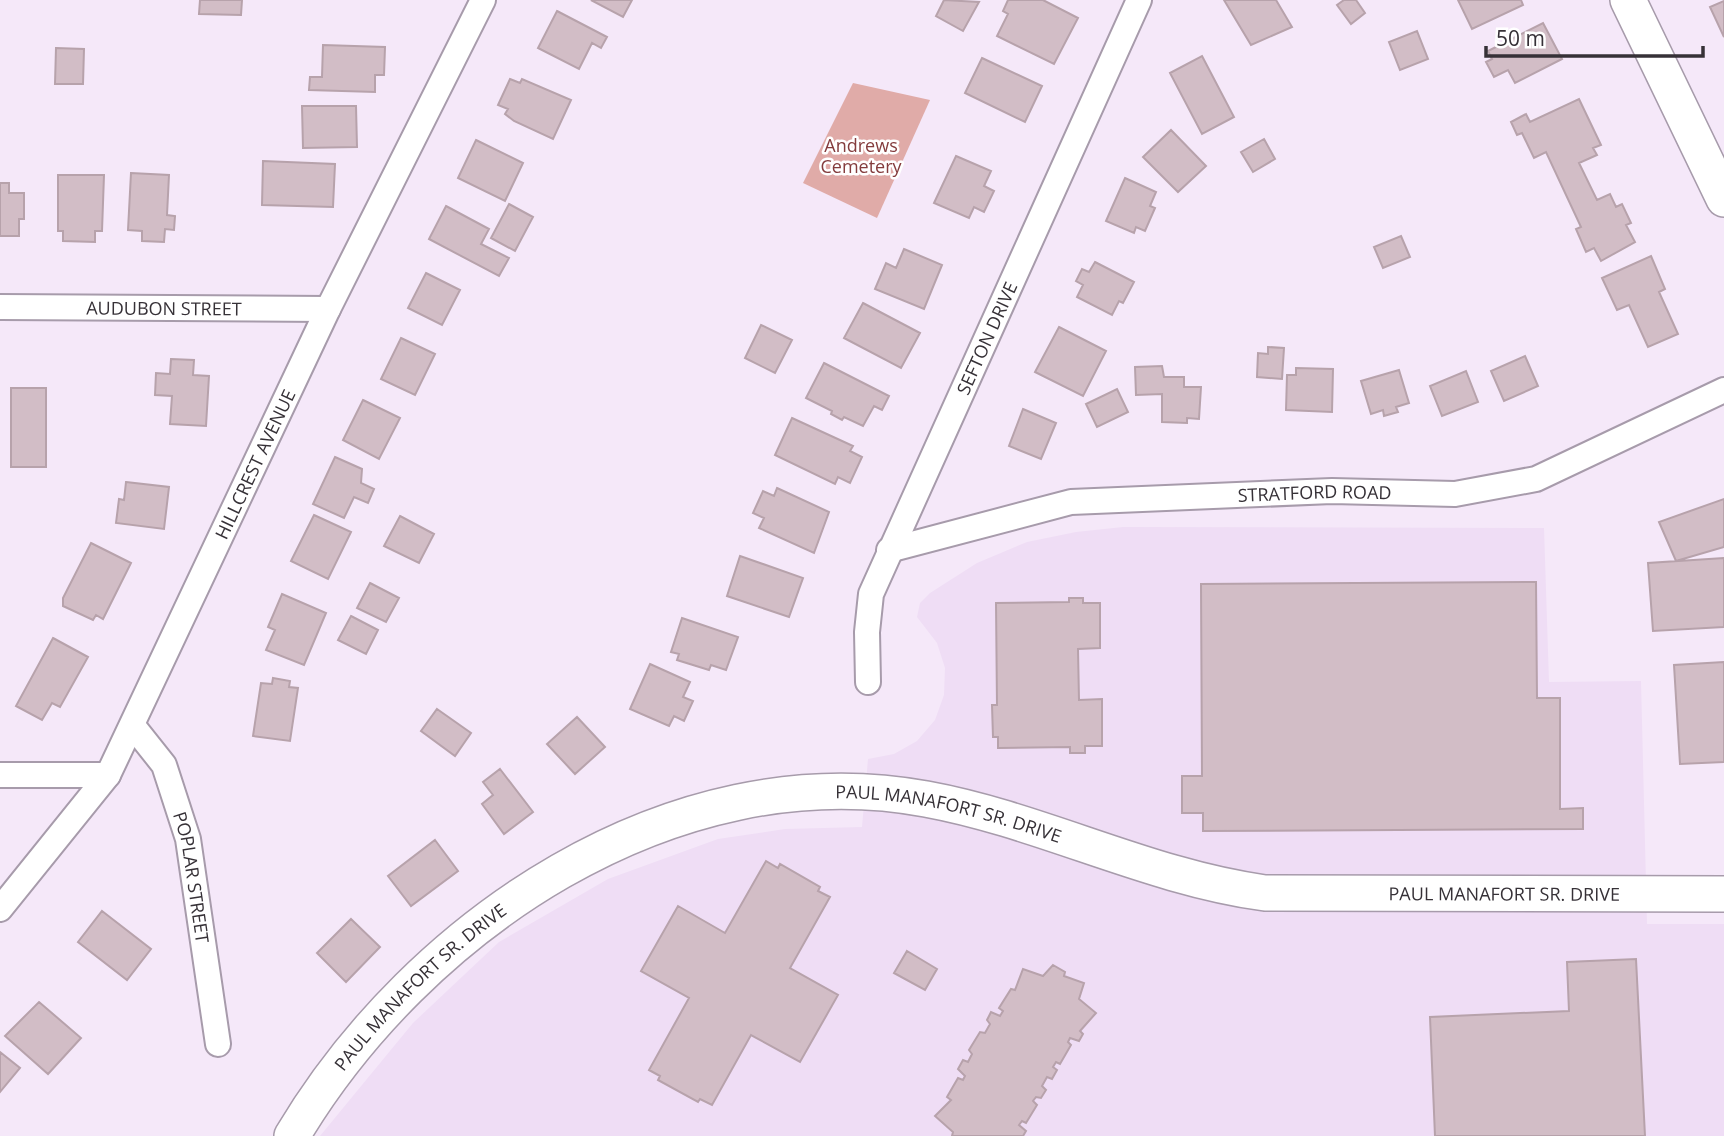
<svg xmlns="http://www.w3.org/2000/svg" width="1724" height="1136" font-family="'Open Sans',sans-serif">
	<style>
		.built { fill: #efddf5 }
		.green { fill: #e0aba8 }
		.building { fill: #d2bdc6; stroke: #b7a2ab; stroke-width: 2 }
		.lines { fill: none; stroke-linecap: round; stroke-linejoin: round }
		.street-casing { stroke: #a79bab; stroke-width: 28 }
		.secondary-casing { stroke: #a79bab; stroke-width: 38 }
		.street { stroke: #fff; stroke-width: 24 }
		.secondary { stroke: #fff; stroke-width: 35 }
		.labels { text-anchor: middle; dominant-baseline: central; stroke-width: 5; stroke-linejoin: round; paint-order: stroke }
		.park-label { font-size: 18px; fill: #843c3d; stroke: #fff }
		.street-label { font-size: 18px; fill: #363137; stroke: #fff }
	</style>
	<rect width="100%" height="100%" fill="#f5e8f9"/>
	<path class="built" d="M1123 527 1544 528 1549 682 1641 681 1647 924H1724V1136H320L413 1023 499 942 608 879 718 839 785 829 862 827 868 759 894 754 917 741 935 720 944 695 945 668 937 643 917 617 920 603 930 593 977 563 1027 542 1076 532Z"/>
	<path class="green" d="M853 83 930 100 877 218 803 183Z"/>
	<path class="building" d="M200 0H242L241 15 199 14Z
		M591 0H632L623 17Z
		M944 0 979 2 963 31 936 16Z
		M1008 0H1043L1078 18 1054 64 997 36 1008 14 1003 11Z
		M1224 0H1276L1292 27 1251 45Z
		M1344 0H1356L1365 13 1351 24 1337 5Z
		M1458 0H1521L1523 5 1472 29Z
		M1724 1V37L1710 7Z
		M557 11 607 37 601 48 592 43 579 69 538 48Z
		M1543 23 1562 59 1515 83 1508 70 1494 77 1486 62 1492 59 1488 51Z
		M1417 31 1428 59 1400 70 1389 42Z
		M323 45 385 47 384 75H375V92L309 90 310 77H322Z
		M56 48 84 49 83 84H55Z
		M1202 56 1234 117 1202 134 1170 73Z
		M982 58 1042 86 1025 122 965 93Z
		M510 79 520 83 522 79 571 100 553 139 514 121 505 114 508 109 498 105Z
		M1579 99 1601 145 1593 148 1597 155 1579 163 1597 200 1610 194 1616 207 1622 204 1631 223 1626 225 1635 242 1601 261 1594 248 1586 252 1576 229 1581 227 1546 152 1534 158 1522 133 1517 135 1511 122 1526 114 1530 122Z
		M302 106H356L357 147 303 148Z
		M1171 130 1206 166 1178 192 1143 157Z
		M1264 139 1275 159 1253 172 1241 152Z
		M476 140 523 163 505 201 458 178Z
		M956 156 991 171 984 186 994 191 984 212 974 207 969 218 934 203Z
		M263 161 335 164 333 207 262 205Z
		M131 173 169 175 167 215 175 216 174 230 165 229 164 242 142 241V231L128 230Z
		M58 175H104L102 231H95V242L63 241V231H58Z
		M1125 178 1156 192 1150 206 1155 208 1145 231 1136 227 1134 233 1106 221Z
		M0 183H9V193H24V219H19V236H0Z
		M509 204 533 217 515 251 491 238Z
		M446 206 489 229 481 244 509 258 499 276 429 239Z
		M1401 236 1410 257 1383 268 1374 247Z
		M904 249 942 265 924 309 875 289 886 263 896 268Z
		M1651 256 1665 289 1659 292 1678 334 1648 347 1629 305 1617 310 1602 278Z
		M1095 262 1134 282 1123 303 1119 301 1112 315 1077 297 1083 285 1076 281 1082 269 1089 272Z
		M426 273 460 290 442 325 408 308Z
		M863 303 920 333 901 368 844 338Z
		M761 325 792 340 775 373 745 358Z
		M1059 327 1106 351 1083 396 1035 372Z
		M401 338 435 354 415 395 381 379Z
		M1268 347 1284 348 1282 379 1257 377 1258 353 1268 354Z
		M1525 356 1538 386 1504 401 1491 371Z
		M171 359 194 360 193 375 209 376 206 426 170 424 172 396 155 395 156 373 170 374Z
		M824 363 889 396 882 410 874 406 863 426 844 417 842 420 831 414 832 411 806 398Z
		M1162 366 1164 377H1184V387H1201L1199 419 1187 418V423L1162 422V394L1136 395 1135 367Z
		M1296 368 1333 369 1332 412 1286 410 1287 375H1296Z
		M1399 370 1409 403 1396 407 1398 412 1384 416 1383 410 1371 414 1361 381Z
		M1466 371 1478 402 1442 416 1430 386Z
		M11 388H46V467H11Z
		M1117 389 1128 412 1097 427 1086 404Z
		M363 400 400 418 379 459 343 440Z
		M1023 409 1056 423 1041 459 1009 446Z
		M792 418 853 446 850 451 862 457 850 483 838 477 835 484 775 455Z
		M335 457 362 469 361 483 374 489 368 503 354 497 344 518 313 504Z
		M126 482 169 487 164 529 116 523 119 499 124 500Z
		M777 488 829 512 814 553 759 528 764 518 753 513 763 491 774 496Z
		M1724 499V547L1676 561 1659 522Z
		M314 515 351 532 328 579 291 561Z
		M400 516 434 534 419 563 384 546Z
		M91 543 131 563 103 619 96 615 93 620 63 606V598Z
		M740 556 803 578 789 617 727 596Z
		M1724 558V627L1653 631 1648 563Z
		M1536 582 1537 698H1560V809L1583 808V829L1203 831V813H1182V776H1202L1201 584Z
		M370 583 399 598 386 622 357 608Z
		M282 594 326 613 304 665 266 650 275 630 268 627Z
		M1069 598H1083V603H1100V648L1078 649 1079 700 1102 699V746H1085V753H1070V747L998 748V737H993L992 705H997L996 603 1069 602Z
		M351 616 378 630 366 654 338 640Z
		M682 618 738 637 726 670 711 665 709 670 677 660 679 654 671 652Z
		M53 638 88 657 60 707 52 703 42 720 16 706Z
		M1724 662V762L1680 764 1674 665Z
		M650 664 690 682 683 697 693 701 684 721 674 716 669 726 630 709Z
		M273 678 290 681 289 687 298 688 290 741 253 736 261 683 272 684Z
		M437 709 471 733 455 756 421 731Z
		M577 717 605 747 575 774 547 744Z
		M500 769 533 812 504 834 482 804 493 795 483 782Z
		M435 840 458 871 411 906 388 876Z
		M766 861 778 868 780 864 820 887 818 891 830 897 790 968 838 995 800 1062 751 1035 712 1105 700 1099 698 1102 658 1080 660 1076 649 1070 689 998 641 971 678 906 725 933Z
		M102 911 151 949 127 980 78 942Z
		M351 919 380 947 346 982 317 953Z
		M907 951 937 969 925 990 894 973Z
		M1636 959 1645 1136H1435L1430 1017 1569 1011 1567 962Z
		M1053 965 1065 972 1064 976 1084 983 1079 999 1096 1013 1080 1031 1083 1034 1079 1041 1070 1038 1068 1042 1071 1045 1060 1064 1056 1062 1053 1067 1057 1070 1052 1079 1047 1077 1042 1086 1046 1090 1041 1098 1036 1097 1033 1101 1037 1105 1026 1123 1022 1121 1019 1125 1026 1131 1023 1136H952L953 1132 935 1116 951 1100 947 1097 958 1078 963 1080 965 1076 958 1069 963 1060 968 1062 972 1054 969 1050 980 1032 985 1033 990 1024 987 1020 991 1012 1000 1016 1003 1011 999 1008 1011 989 1015 990 1023 969 1043 976Z
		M39 1002 81 1038 48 1074 5 1036Z
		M0 1052 20 1068 0 1092Z"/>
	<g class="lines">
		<defs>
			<g id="street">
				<path id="s1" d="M0 307 328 309"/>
				<path id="s2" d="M889 550 1071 502 1332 491 1455 494 1536 479 1724 390"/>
				<path id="s3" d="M868 682 867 632 871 594 1139 0"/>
				<path id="s4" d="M133 726 164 765 188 839 218 1044"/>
				<path d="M0 775H108"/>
				<path id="s5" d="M0 909 108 775 328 309 483 0"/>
			</g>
			<g id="secondary">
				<path d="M1628 0 1724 199"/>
				<path id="s6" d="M292 1136C417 926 672 752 926 799 1041 820 1148 877 1265 893L1724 894"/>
			</g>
		</defs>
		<use href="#street" class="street-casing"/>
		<use href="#secondary" class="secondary-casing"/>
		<use href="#street" class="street"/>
		<use href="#secondary" class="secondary"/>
	</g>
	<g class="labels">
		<g class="park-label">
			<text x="861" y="145">Andrews<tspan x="861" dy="21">Cemetery</tspan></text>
		</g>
		<g class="street-label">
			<text stroke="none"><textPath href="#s1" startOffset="164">AUDUBON STREET</textPath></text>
			<text stroke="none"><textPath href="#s3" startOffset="369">SEFTON DRIVE</textPath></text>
			<text stroke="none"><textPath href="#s5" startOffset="516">HILLCREST AVENUE</textPath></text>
			<text stroke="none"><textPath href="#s2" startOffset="432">STRATFORD ROAD</textPath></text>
			<text stroke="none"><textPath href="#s6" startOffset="786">PAUL MANAFORT SR. DRIVE</textPath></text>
			<text stroke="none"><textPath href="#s4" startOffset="166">POPLAR STREET</textPath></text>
			<text stroke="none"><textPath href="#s6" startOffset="1353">PAUL MANAFORT SR. DRIVE</textPath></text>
			<text stroke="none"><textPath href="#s6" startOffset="198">PAUL MANAFORT SR. DRIVE</textPath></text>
		</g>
	</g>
	<path d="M1486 46v10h217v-10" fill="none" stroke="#363137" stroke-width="3.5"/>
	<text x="1496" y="46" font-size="21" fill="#363137" stroke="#ffffff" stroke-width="5" paint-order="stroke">50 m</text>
</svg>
